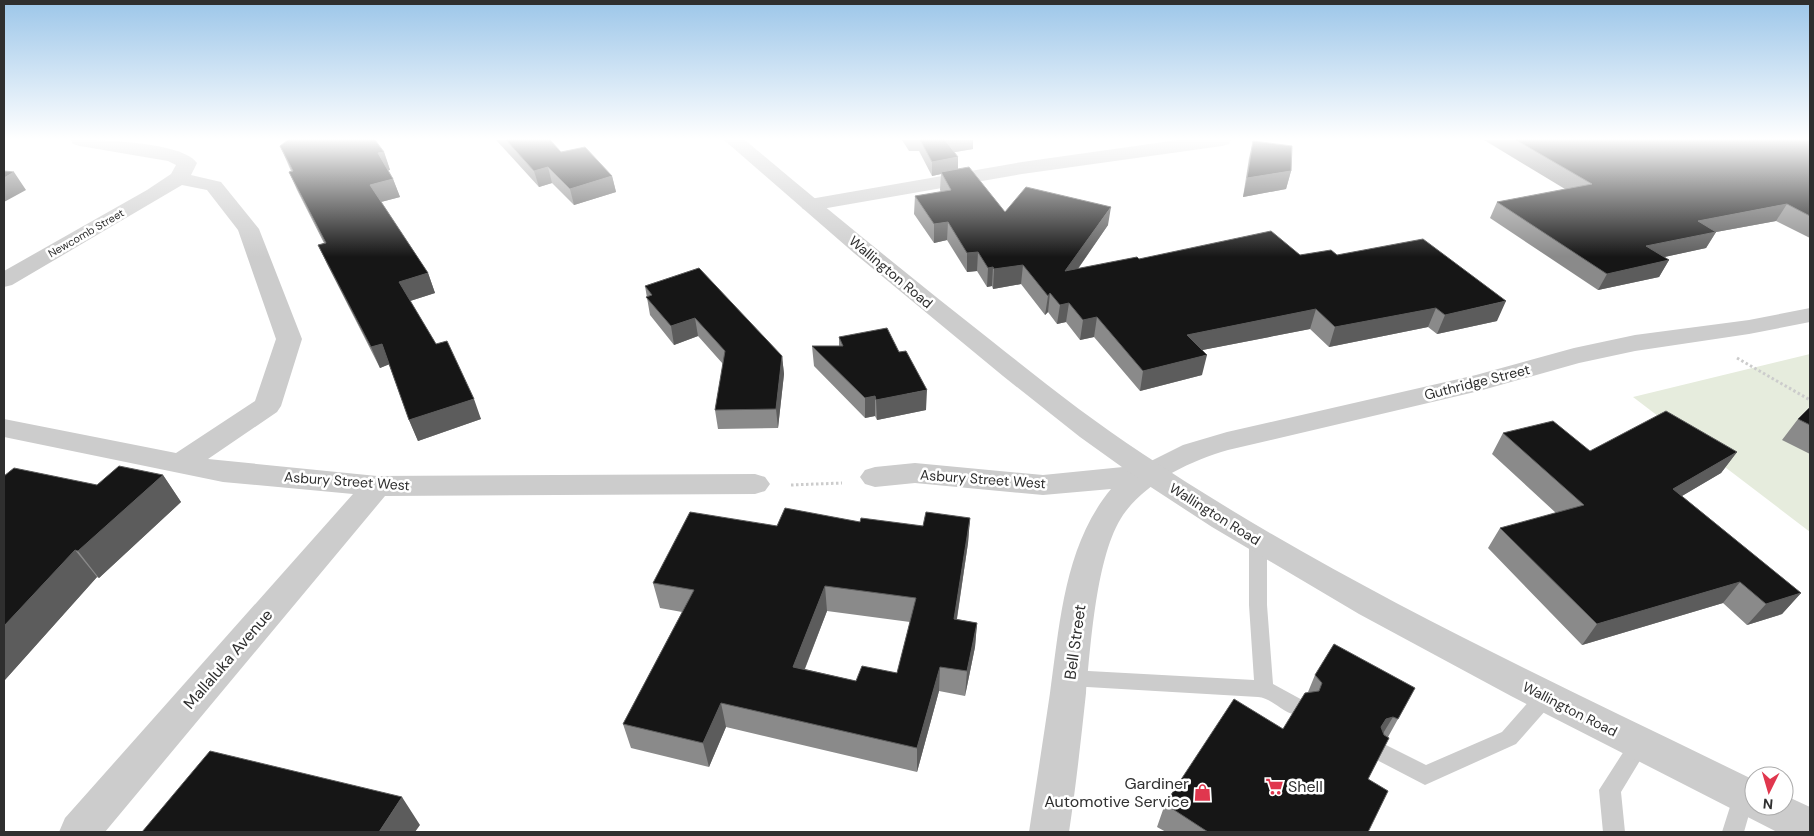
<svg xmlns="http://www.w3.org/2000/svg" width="1814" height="836" font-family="'DM Sans',sans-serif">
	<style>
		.green { fill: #e6ecdd }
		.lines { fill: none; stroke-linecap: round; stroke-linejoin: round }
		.path { stroke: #ccc; stroke-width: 3; stroke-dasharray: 2.5 2.5; stroke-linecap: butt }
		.service { fill: #ccc; fill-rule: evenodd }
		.minor { fill: #ccc; fill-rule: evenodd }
		.tertiary { fill: #ccc; fill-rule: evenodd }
		.wall { fill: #8a8a8a; fill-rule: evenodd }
		.shaded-wall { fill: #5c5c5c }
		.building { fill: #161616; stroke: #5c5c5c; fill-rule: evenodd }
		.labels { text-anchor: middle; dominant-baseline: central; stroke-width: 5; stroke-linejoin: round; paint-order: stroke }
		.far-street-label { font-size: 11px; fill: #2f2f2f; stroke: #fff }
		.street-label { font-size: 14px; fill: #2f2f2f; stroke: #fff }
		.near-street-label { font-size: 16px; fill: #2f2f2f; stroke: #fff }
		.near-poi-label { font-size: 16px; fill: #2f2f2f; stroke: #fff; text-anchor: end }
	</style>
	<rect width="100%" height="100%" fill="#fff"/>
	<path class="green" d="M1810 354V532L1633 397Z"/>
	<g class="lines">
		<path class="path" d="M1737 358 1810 400
			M791 485 842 483"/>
		<path class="service" d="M1258 536 1264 537 1267 542V605L1273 684 1306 702 1309 708 1306 714C1288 721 1275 698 1258 697 1195 693 1133 690 1070 686L1063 684 1060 678 1063 672 1070 670 1254 680 1249 605V542L1252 537Z
			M1546 687 1553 690 1556 696 1553 702 1516 744 1425 785 1373 758 1370 751 1373 744 1380 742 1426 765 1502 732 1539 690Z
			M1640 735 1647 737 1650 744 1621 792 1625 832H1603L1599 790 1633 737Z
			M1744 785 1752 788 1754 797 1744 832H1722L1736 788Z"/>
		<path class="minor" d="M71 140C97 140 182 141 197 163L191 175 221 182 259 229 302 339 281 406 277 412 208 459 377 476 755 474 765 477 770 484 765 491 755 494 385 496 105 832H59L65 818 353 494 223 482 4 437V419L176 453 255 401 276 339 238 230 207 190 182 185 12 285 4 287V271L147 190 171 174 176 165 168 161 80 146 73 144Z
			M1178 140H1231L1229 144 1222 146 1022 174 810 211 803 209 800 205 803 201 810 199 1022 162Z
			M1810 308V322L1749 334 1635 351 1579 363 1479 391 1228 450C1190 461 1146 482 1123 515 1096 555 1091 644 1086 693 1081 739 1076 786 1069 832H1029C1036 786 1043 740 1050 693 1060 623 1064 546 1111 489L1043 495 915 483 875 487 865 484 860 477 865 470 875 467 915 463 1043 475 1143 465 1183 445 1227 432 1476 375 1574 348 1635 335 1749 320Z"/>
		<path class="tertiary" d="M724 140H745C827 209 909 276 993 342 1042 381 1091 420 1143 454 1335 582 1547 679 1754 780V806H1784V795L1810 807V832H1777L1511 696 1359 614 1212 527 1140 480 1080 437 1003 376 854 253Z"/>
	</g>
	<path class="wall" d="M496 140H550L561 152 612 176 616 192 574 205 552 183 539 187Z
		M902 140H973V149L954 152 958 169 1005 212 1108 225 1078 269 1139 259 1337 255 1497 321 1437 334 1428 327 1329 347 1310 329 1202 350V375L1140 391 1094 337 1080 340 1066 322 1057 324 1048 312 1045 315 1021 284 993 289 992 286 987 287 977 271 967 272 947 240 934 243 914 214 915 196 941 192 940 190 941 174 932 176 919 151H909Z
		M1484 140H1810V238L1776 221 1716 232 1706 248 1664 257 1669 260 1659 277 1598 290 1490 218 1497 202 1565 189Z
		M1253 141 1291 171 1286 189 1243 197 1249 158Z
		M280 146 384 152 390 170H388L393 179 400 197 381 202 428 273 435 293 410 301 481 419 418 441 409 420 389 364 380 368 327 264 318 245 324 243 297 190 289 172 291 171Z
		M645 286 782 356 784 374 778 428 718 429 715 410 723 364 698 336 674 345 650 315Z
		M839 337 926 410 877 420 875 416 865 418 814 366 812 346H839Z
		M1810 407V454L1782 440 1798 419Z
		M1503 433 1590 451 1737 452 1721 473 1682 496 1801 593 1782 614 1747 625 1723 603 1582 645 1488 548 1500 528 1556 513 1492 454Z
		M163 475 181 502 99 578 97 577 4 681V476L97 485Z
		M970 518 968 543 957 619 977 623 975 647 965 696 939 691 917 772 726 727 709 767 631 748 623 724 682 612 660 608 653 583 777 526 860 522 923 526ZM827 611 910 622 897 673 856 681 805 669Z
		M1315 675 1398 719 1388 737 1368 779V832H1166L1157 827 1165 804 1283 729 1308 692Z"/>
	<path class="shaded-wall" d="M945 140H973V149L944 154Z
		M384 152 390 170 384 171 378 153Z
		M958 157V171L941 172V174L932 176V162Z
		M548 167 552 183 539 187 534 171Z
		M1291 171 1286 189 1243 197 1247 178Z
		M14 172 26 190 4 202V178Z
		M612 176 616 192 574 205 570 189Z
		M393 179 400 197 377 203 370 185Z
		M1787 204 1776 221 1716 232 1706 248 1637 263 1646 246 1698 221Z
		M1111 207 1108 225 1063 290 1065 271Z
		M948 222 947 240 934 243V224Z
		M978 252 977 271 967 272V253Z
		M1669 260 1659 277 1598 290 1607 274Z
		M1023 265 1021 284 993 289 994 269Z
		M993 267 992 286 987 287 988 268Z
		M428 273 435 293 407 302 399 282Z
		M1050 293 1048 312 1045 315 1048 296Z
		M1506 301 1497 321 1437 334 1445 315Z
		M1069 303 1066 322 1057 324 1060 305Z
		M1436 308 1428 327 1329 347 1335 327Z
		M1316 309 1310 329 1182 354 1187 335Z
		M1097 317 1094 337 1080 340 1083 320Z
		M695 318 698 336 674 345 671 326Z
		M382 344 390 364 380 368 371 347Z
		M1207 355 1202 375 1140 391 1143 371Z
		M782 356 784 374 778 428 776 409Z
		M927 390 926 410 877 420 876 400Z
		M875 396V416L865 418V398Z
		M474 399 481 419 418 441 409 420Z
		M1737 452 1721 473 1658 510 1673 489Z
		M163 475 181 502 99 578 78 551Z
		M970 518 968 543 953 644 954 619Z
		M75 550 97 577 4 681V626Z
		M1740 582 1723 603 1582 645 1597 624Z
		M825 586 827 611 796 691 793 667Z
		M1801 593 1782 614 1747 625 1766 604Z
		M977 623 975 647 965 696 967 671Z
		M940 667 939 691 917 772V748Z
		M721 703 726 727 709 767 703 743Z
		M1393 717 1379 740 1372 742 1386 719Z
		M402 797 420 825 415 832H379Z"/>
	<path class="building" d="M288 140H375L384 152 378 153 393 179 370 185 428 273 399 282 436 344 447 341 474 399 409 420 382 344 371 347 318 245 326 243 289 172 293 171 280 146Z
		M506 140H550L561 152 585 147 612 176 570 189 548 167 534 171Z
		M920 140H945L958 157 932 162Z
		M1516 140H1810V216L1787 204 1698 221 1716 232 1646 246 1669 260 1607 274 1497 202 1592 184Z
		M1253 141 1292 146 1291 171 1247 178Z
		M969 167 1005 212 1026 187 1111 207 1065 271 1137 257 1139 259 1271 231 1300 255 1331 250 1337 255 1423 239 1506 301 1445 315 1436 308 1335 327 1316 309 1187 335 1207 355 1143 371 1097 317 1083 320 1069 303 1060 305 1050 293 1048 296 1023 265 994 269 993 267 988 268 978 252 967 253 948 222 934 224 915 196 951 190 941 172Z
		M4 171 14 172 4 178Z
		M699 268 782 356 776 409 715 410 725 351 695 318 671 326 646 297 652 295 645 286Z
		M887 328 899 352 906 351 927 390 876 400 875 396 865 398 812 346H843L839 337Z
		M1810 407V425L1798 419Z
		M1666 411 1737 452 1673 489 1801 593 1766 604 1740 582 1597 624 1500 528 1584 505 1503 433 1553 421 1590 451Z
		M119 466 163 475 78 551 75 550 4 626V476L14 468 97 485Z
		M785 508 860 522 861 518 923 526 926 512 970 518 954 619 977 623 967 671 940 667 917 748 721 703 703 743 623 724 694 590 653 583 690 512 777 526ZM825 586 916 598 897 673 862 666 856 681 793 667Z
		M1334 644 1415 688 1398 719 1393 717 1386 719 1381 727 1384 735 1389 738 1368 779 1388 791 1368 832H1208L1165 804 1234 699 1283 729 1305 693 1319 691 1322 683 1315 675Z
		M210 751 402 797 379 832H142Z"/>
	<linearGradient id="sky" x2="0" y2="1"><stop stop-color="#9cc6e9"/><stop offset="0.54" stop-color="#fff"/><stop offset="1" stop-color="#fff" stop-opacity="0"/></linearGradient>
	<rect width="1814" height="257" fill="url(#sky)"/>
	<defs>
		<symbol id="supermarket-bare" viewBox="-9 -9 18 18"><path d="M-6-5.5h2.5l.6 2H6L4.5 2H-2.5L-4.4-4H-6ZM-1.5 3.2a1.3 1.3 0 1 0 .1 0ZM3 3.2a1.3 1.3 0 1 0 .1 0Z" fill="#e0374e" stroke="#fff" stroke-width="2.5" paint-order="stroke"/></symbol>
		<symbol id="shop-bare" viewBox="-9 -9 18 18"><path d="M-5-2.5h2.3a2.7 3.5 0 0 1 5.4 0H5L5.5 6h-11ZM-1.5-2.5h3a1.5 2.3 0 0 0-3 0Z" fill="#e0374e" stroke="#fff" stroke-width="2.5" paint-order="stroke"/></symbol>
	</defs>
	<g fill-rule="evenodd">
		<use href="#supermarket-bare" x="1262" y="774" width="25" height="25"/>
		<use href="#shop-bare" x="1190" y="780" width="25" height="25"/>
	</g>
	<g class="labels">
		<g class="far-street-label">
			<text transform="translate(86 233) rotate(-30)">Newcomb Street</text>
		</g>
		<g class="street-label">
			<text transform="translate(891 272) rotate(40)">Wallington Road</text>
			<text transform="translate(1477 382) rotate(-14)">Guthridge Street</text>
			<text transform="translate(983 479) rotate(4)">Asbury Street West</text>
			<text transform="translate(347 481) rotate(4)">Asbury Street West</text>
			<text transform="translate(1215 514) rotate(32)">Wallington Road</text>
			<text transform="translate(1570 709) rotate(27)">Wallington Road</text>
		</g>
		<g class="near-street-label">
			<text transform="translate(1075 642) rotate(-82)">Bell Street</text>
			<text transform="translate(228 659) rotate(-49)">Mallaluka Avenue</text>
		</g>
		<g class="near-poi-label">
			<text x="1189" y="783">Gardiner<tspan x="1189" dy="18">Automotive Service</tspan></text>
			<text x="1288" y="786" text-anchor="start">Shell</text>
		</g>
	</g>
	<rect width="1814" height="836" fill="none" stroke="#2f2f2f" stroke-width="10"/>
	<g transform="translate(1769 791) rotate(185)"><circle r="24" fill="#ffffff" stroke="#acacac"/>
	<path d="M0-4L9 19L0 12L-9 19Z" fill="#e0374e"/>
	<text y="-8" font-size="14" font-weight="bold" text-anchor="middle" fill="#2f2f2f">N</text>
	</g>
</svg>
